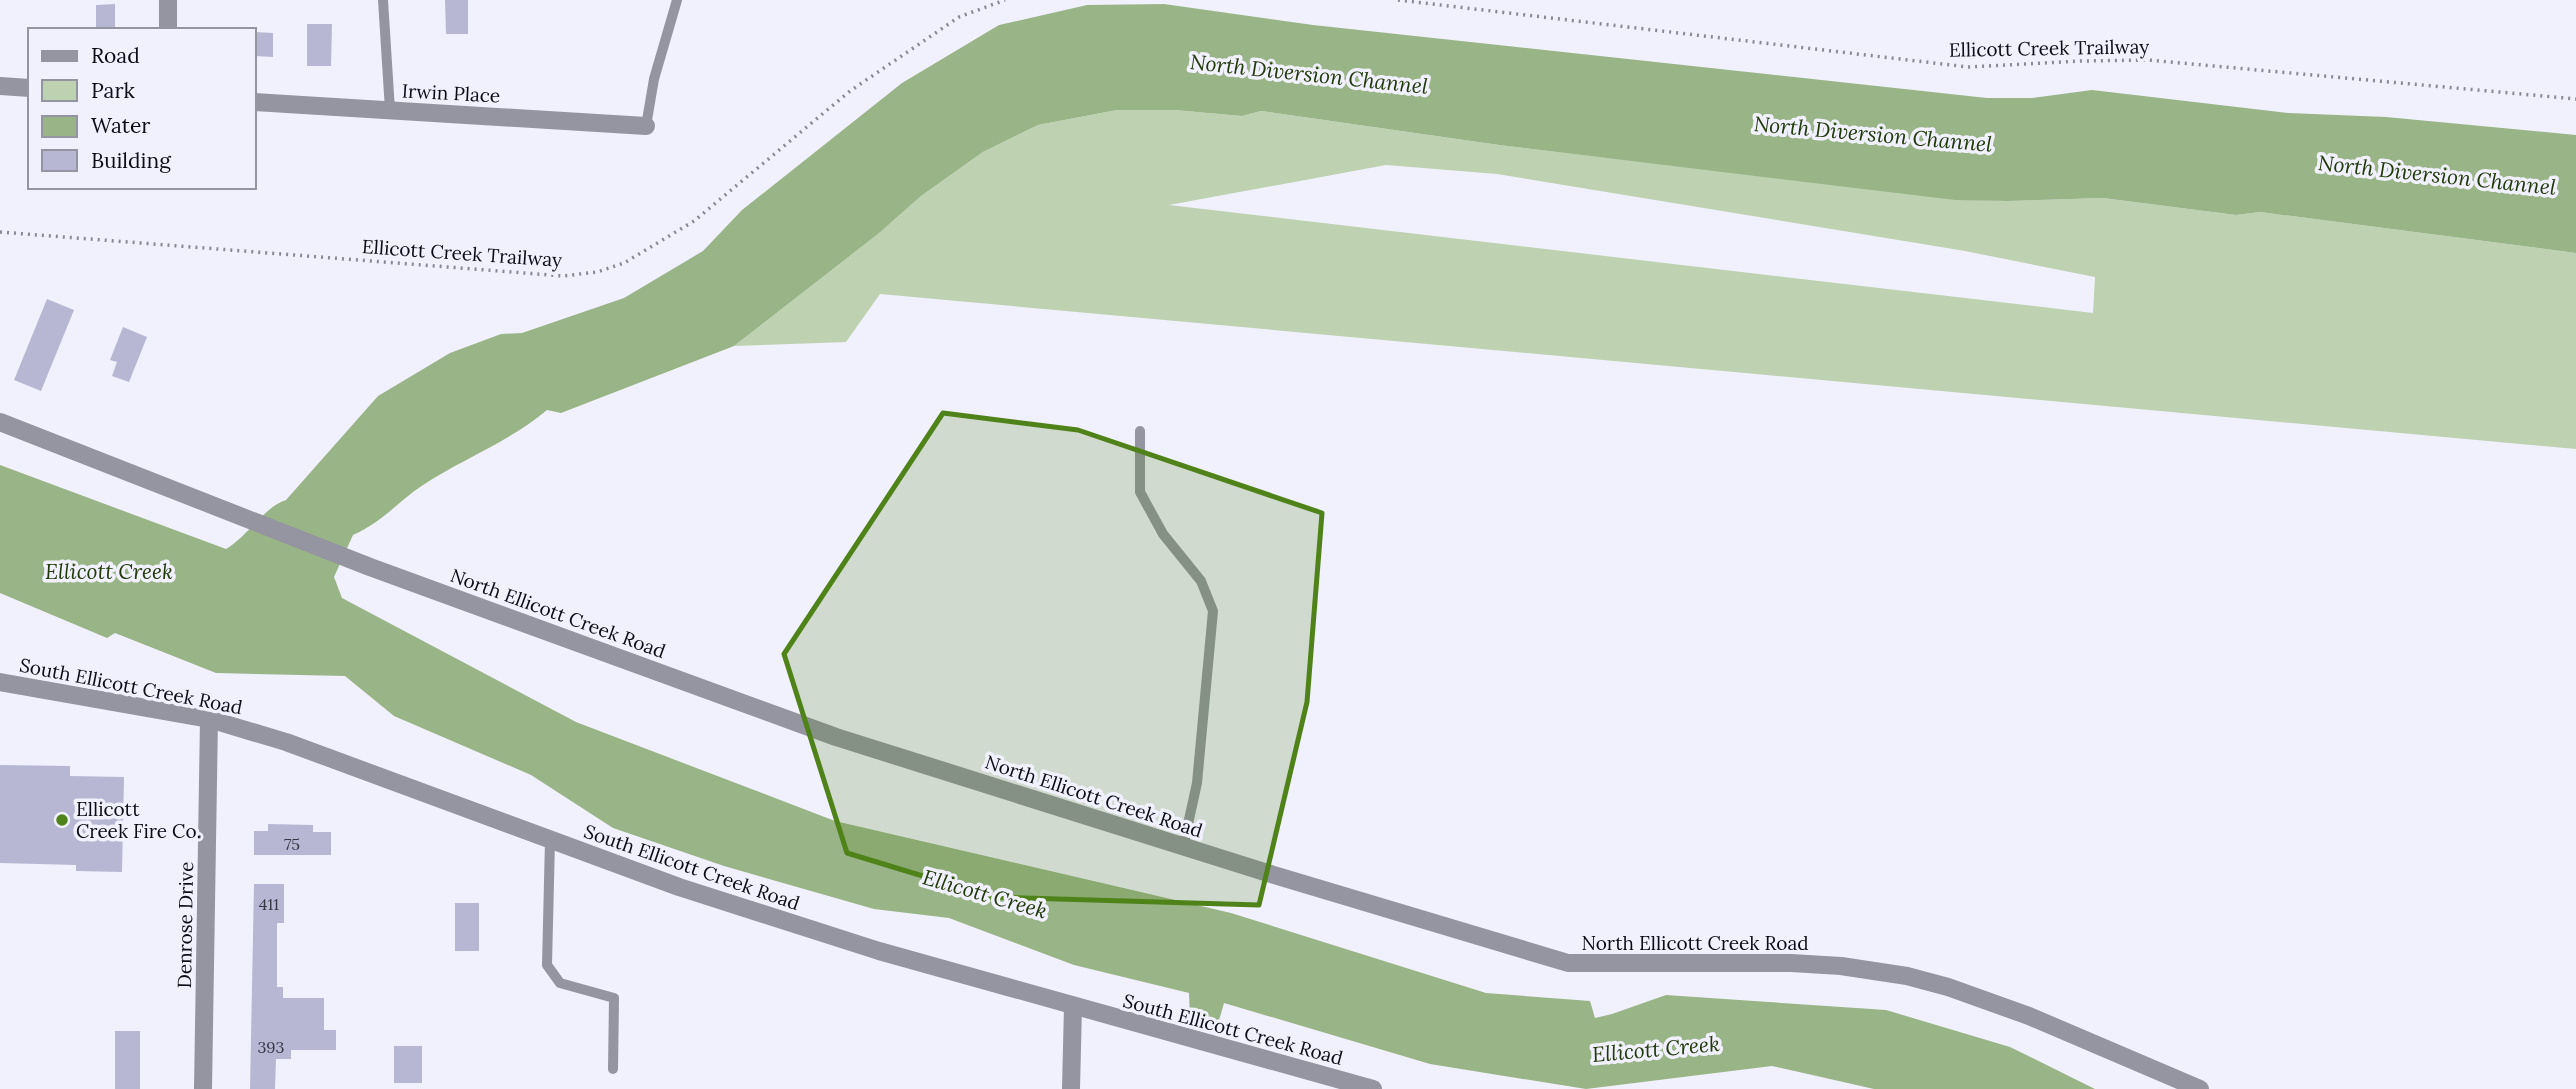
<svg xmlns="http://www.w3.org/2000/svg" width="2576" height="1089" font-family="Lora,serif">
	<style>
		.green { fill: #bed2b1; fill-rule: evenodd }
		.water { fill: #99b487 }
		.building { fill: #b7b7d4 }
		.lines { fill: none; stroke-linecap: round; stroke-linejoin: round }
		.path { stroke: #898994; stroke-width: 3.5; stroke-dasharray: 2 5; stroke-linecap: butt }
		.service { stroke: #9495a1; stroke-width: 10 }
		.minor { stroke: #9495a1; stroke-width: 18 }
		.tertiary { stroke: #9495a1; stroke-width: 18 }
		.marked { fill: #4f8319; fill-opacity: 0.2; stroke: #4f8319; stroke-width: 5; stroke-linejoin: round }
		.poi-dot { fill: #4f8319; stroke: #f1f1fd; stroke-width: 2.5 }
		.labels { text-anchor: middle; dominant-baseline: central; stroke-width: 7; stroke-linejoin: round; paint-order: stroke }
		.number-label { font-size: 16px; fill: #373746 }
		.street-label { font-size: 19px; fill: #0c0c16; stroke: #f1f1fd }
		.poi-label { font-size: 19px; fill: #0c0c16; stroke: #f1f1fd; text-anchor: start }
		.water-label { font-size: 21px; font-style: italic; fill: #213a09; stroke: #f1f1fd }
	</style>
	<rect width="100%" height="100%" fill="#f1f1fd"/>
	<path class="green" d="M1117 110H1174L1242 116 1261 111 1499 145 1955 199 2008 201 2103 198 2236 215 2260 212 2576 253V449L880 294 846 342 734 346 878 234 921 196 983 152 1038 125ZM1386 165 1497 174 1965 251 2095 277 2093 313 1169 205Z"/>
	<path class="water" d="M1164 4 1313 25 1987 98H2032L2092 90 2289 113 2386 117 2576 135V253L2260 212 2236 215 2103 198 2008 201 1955 200 1499 145 1261 111 1242 116 1174 110H1117L1038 125 983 152 921 196 878 234 734 346 561 413 547 410C509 442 464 458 423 485 396 503 384 521 353 535L334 577 342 598 576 722 835 821 1231 913 1486 993 1590 1001 1595 1018 1612 1014 1666 995 1886 1010 2010 1047 2095 1089H1874L1772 1066 1586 1089 1430 1064 1224 1003 1218 1024 1190 1019 1189 993 1074 965 949 918 874 909 724 866 613 828 531 775 394 716 345 676 216 673 115 633 107 638 0 593V465L226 549C248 536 265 506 286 500L378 396 450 353 501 334 522 333 624 298 703 251 742 210 902 83 999 25 1087 5Z"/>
	<path class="building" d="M445 0H468V34H446Z
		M115 4V30H96V5Z
		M307 24H332L331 66H307Z
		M254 32 273 33V57L254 56Z
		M47 299 74 310 41 391 14 380Z
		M123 327 147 337 129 382 112 376 117 362 110 360Z
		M0 765 70 766V776L124 777 122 872 76 871V865L0 863Z
		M268 824 313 825V832H331V855H254V831H268Z
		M254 884H284V923H277V987H283V998H324V1030H336V1050H291V1059H276L275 1089H250Z
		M455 903H479V951H455Z
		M115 1031H140V1089H115Z
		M394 1046H422V1083H394Z"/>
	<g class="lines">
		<path class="path" d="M1398 0 1968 67 2081 61 2148 60 2576 99
			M0 232 563 276 597 272 624 263 694 221 850 91 959 17 1005 0"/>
		<path class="service" d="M383 0 390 110
			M646 126 654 79 677 0
			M1140 431V492L1163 534 1201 581 1213 611 1197 783 1183 847
			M550 840 547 965 560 983 614 998 613 1069"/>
		<path class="minor" d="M168 0V30
			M0 86 30 88
			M254 102 646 126
			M203 1089 209 719
			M1071 1089 1073 1006"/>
		<path class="tertiary" d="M0 422 370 567 836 737 1274 875 1568 963H1791L1841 966 1907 976 1948 987 2029 1016 2200 1089
			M0 682 209 719 286 742 679 887 879 951 1373 1089"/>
	</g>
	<path class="marked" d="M943 413 1078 430 1322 513 1307 702 1259 905 992 897 847 853 784 654Z"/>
	<circle class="poi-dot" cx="62" cy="820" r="7"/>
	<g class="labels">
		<g class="number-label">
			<text x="292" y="844">75</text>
			<text x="269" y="904">411</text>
			<text x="271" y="1047">393</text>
		</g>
		<g class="street-label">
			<text transform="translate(2049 48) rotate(-1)">Ellicott Creek Trailway</text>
			<text transform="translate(451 93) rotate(3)">Irwin Place</text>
			<text transform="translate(462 253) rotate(4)">Ellicott Creek Trailway</text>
			<text transform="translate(558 613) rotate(20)">North Ellicott Creek Road</text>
			<text transform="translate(131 686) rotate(11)">South Ellicott Creek Road</text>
			<text transform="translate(1094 796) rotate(18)">North Ellicott Creek Road</text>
			<text transform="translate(692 867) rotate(19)">South Ellicott Creek Road</text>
			<text transform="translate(185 925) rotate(-89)">Denrose Drive</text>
			<text x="1695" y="943">North Ellicott Creek Road</text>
			<text transform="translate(1233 1029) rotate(15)">South Ellicott Creek Road</text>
		</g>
		<g class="poi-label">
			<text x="76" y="809">Ellicott<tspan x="76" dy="22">Creek Fire Co.</tspan></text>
		</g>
		<g class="water-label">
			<text transform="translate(1309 74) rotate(6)">North Diversion Channel</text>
			<text transform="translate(1873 134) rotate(5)">North Diversion Channel</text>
			<text transform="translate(2437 175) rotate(6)">North Diversion Channel</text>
			<text x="109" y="571">Ellicott Creek</text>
			<text transform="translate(985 894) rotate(16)">Ellicott Creek</text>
			<text transform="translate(1656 1049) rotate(-5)">Ellicott Creek</text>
		</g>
	</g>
	<rect x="28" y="28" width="228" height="161" fill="#f1f1fd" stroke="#9595a1" stroke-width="2"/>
	<rect x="42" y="51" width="35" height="10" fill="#9495a1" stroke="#9595a1" stroke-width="2"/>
	<text x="91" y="63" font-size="21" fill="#0c0c16">Road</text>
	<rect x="42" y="80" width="35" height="21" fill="#bed2b1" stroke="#9595a1" stroke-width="2"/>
	<text x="91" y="98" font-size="21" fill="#0c0c16">Park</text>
	<rect x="42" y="116" width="35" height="21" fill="#99b487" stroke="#9595a1" stroke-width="2"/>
	<text x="91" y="133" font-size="21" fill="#0c0c16">Water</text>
	<rect x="42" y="150" width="35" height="21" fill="#b7b7d4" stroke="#9595a1" stroke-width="2"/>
	<text x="91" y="168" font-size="21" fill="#0c0c16">Building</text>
</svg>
